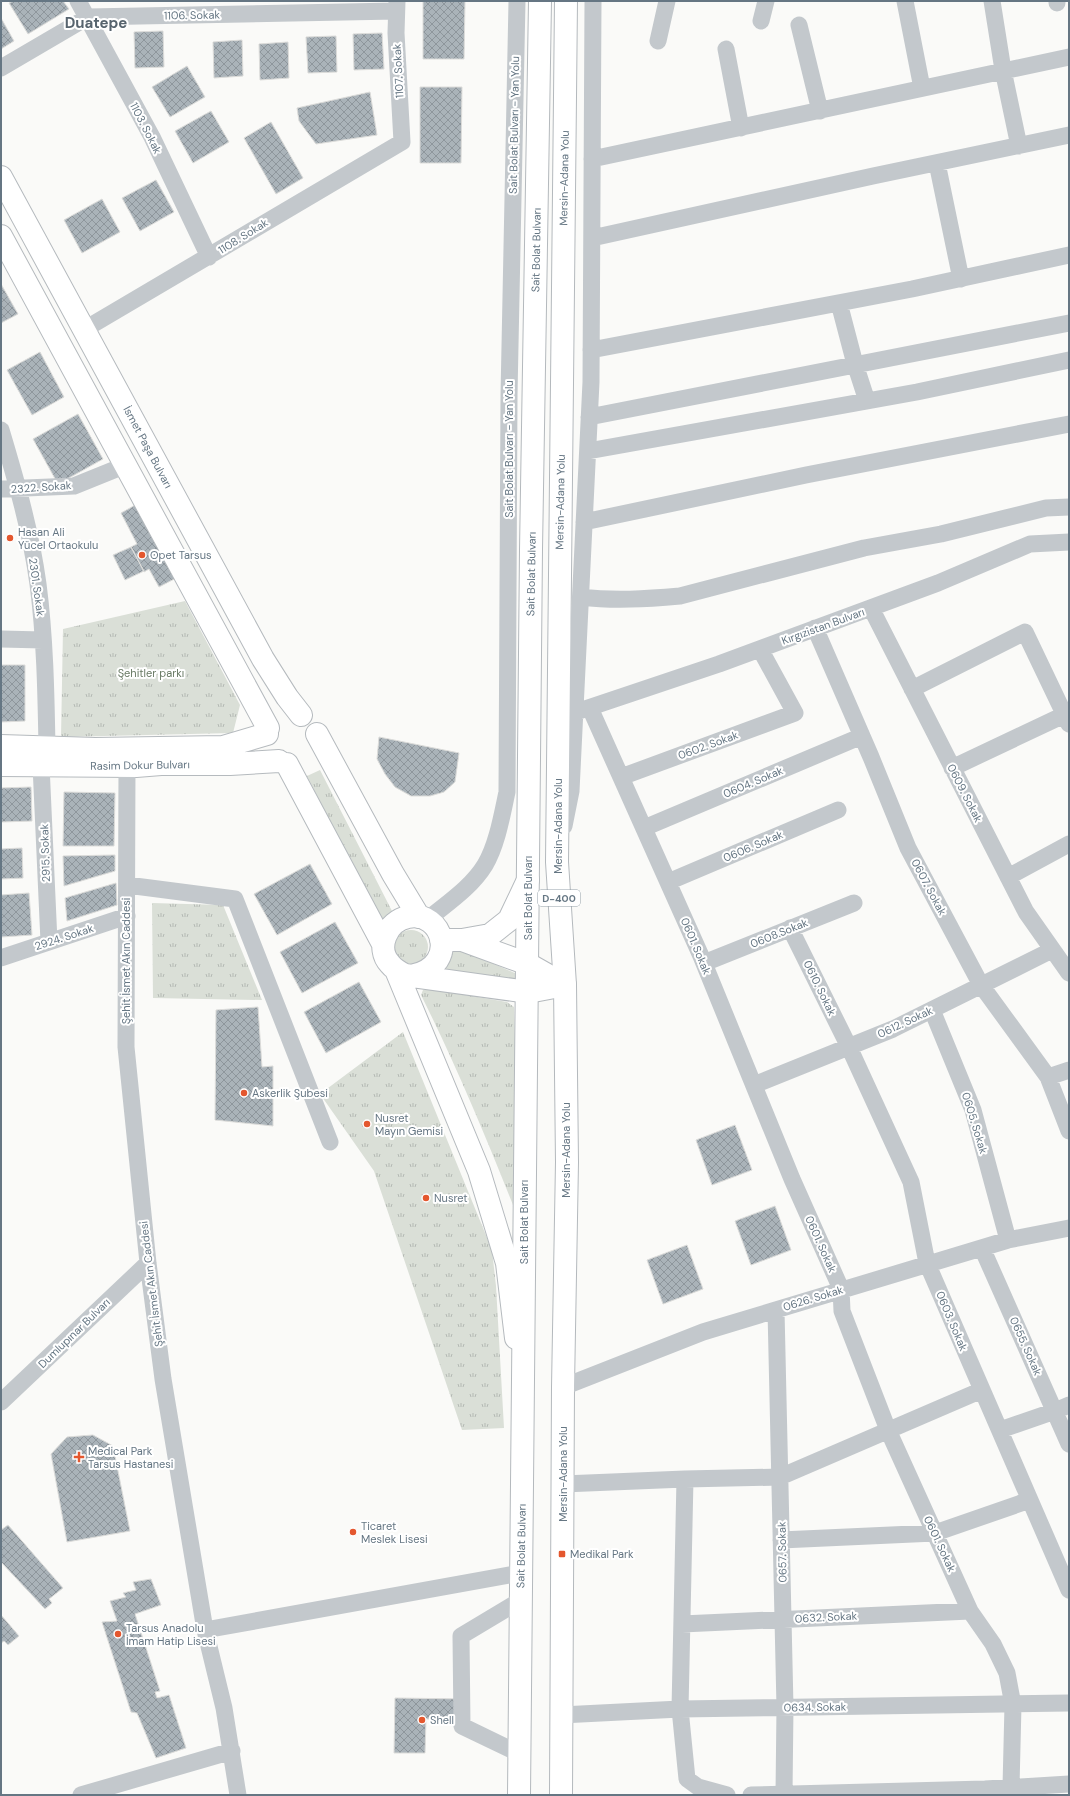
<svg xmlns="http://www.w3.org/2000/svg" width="1070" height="1796" font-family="'DM Sans',sans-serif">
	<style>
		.grass { fill: url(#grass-tufts) }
		.building { fill: url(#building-cross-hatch); stroke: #dcdcda }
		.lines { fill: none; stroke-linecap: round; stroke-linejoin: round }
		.major-casing { stroke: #b5babe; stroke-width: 24 }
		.highway-casing { stroke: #b4b9bd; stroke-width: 24 }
		.minor { stroke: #c3c8cc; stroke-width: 17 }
		.major { stroke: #fff; stroke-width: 22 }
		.highway { stroke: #fff; stroke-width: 22 }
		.poi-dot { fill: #e4572e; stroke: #fff; stroke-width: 1.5 }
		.labels { text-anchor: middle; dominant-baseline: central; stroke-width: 4; stroke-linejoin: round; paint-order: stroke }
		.shield { fill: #fff; stroke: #939fa8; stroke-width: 1 }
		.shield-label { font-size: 10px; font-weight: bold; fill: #657683 }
		.street-label { font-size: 11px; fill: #657683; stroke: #fff }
		.poi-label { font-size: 11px; fill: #657683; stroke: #fff; text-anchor: start }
		.park-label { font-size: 11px; fill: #687a64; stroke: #fff }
		.district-label { font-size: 15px; font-weight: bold; fill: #57646e; stroke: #fff }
	</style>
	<defs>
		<pattern id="grass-tufts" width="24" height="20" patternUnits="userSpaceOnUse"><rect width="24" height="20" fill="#dadfd7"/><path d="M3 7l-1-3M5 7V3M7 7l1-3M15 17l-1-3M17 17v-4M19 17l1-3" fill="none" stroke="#b4b9b4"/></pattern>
		<pattern id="building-cross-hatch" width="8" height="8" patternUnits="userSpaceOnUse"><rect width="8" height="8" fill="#aab3b9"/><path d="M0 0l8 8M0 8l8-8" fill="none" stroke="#8e969c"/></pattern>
	</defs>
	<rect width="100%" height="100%" fill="#fafaf8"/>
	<path class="grass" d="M185 601 240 705 233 733 61 737 63 629Z
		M320 770 392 911 380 922 307 776Z
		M152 903 223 905 262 1000 153 998Z
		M394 947a17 17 0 1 1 34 0a17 17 0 1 1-34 0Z
		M451 945 517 974 518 980 442 970Z
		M430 989 507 1002 514 1007 517 1121 515 1210C486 1137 456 1065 421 995L423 990Z
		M403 1032 492 1250 496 1286 504 1428 462 1430 374 1171 320 1094Z"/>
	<path class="building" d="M13 1H63L69 9 28 34 9 3Z
		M423 1H465L464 59H423Z
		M1 18 14 41 1 49Z
		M163 31 164 67 135 68 134 32Z
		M382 33 384 69 354 70 353 34Z
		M336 36 337 72 308 73 306 37Z
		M242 40 243 76 214 78 213 42Z
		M288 42 289 78 260 80 259 44Z
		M187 66 205 97 170 117 152 87Z
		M420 87H462L461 163H420Z
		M370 92 377 135 316 144 299 121 297 108Z
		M211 111 229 142 193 163 175 131Z
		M271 122 303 178 276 194 244 138Z
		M156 180 174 212 140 231 122 198Z
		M102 199 120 232 82 253 64 220Z
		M1 284 18 314 1 323Z
		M40 352 64 397 32 415 7 370Z
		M78 414 103 459 58 484 33 439Z
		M139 503 178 577 159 587 149 569 144 572 131 547 137 544 121 513Z
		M131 547 144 571 125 580 113 555Z
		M1 665H25V721L1 722Z
		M379 737 459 753 455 782 444 792 430 796H411L395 787 385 774 377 759Z
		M31 787 32 821 1 822V788Z
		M64 792 115 793 114 846H63Z
		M22 848 23 878 1 879V849Z
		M115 855V871L64 886 63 856Z
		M310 864 332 904 277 935 254 894Z
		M116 883 117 905 67 921 65 898Z
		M29 893 32 935 1 937V895Z
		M335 922 358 963 302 993 280 952Z
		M359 982 381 1022 326 1053 304 1012Z
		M258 1007 262 1067 273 1066V1126L215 1120 216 1010Z
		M735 1125 752 1170 712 1185 696 1140Z
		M775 1206 791 1250 751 1265 735 1221Z
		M687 1245 703 1289 663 1304 647 1260Z
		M93 1435 113 1446 130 1531 67 1542 51 1454 67 1437Z
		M8 1525 63 1588 49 1599 52 1603 45 1609 1 1562V1530Z
		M151 1579 161 1605 135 1614 160 1691 155 1692 157 1698 169 1695 186 1748 156 1758 137 1713 131 1712 102 1622 117 1621 110 1601 126 1597 123 1593 136 1590 133 1582Z
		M1 1615 19 1636 8 1645 4 1641 1 1643Z
		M395 1698 465 1699V1719H426L425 1753H394Z"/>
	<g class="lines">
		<defs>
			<path id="major" d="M1 177 263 659 287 697 301 715
				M1 236 268 728
				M317 734 393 874 419 917
				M1 746 95 749 223 747 267 734
				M287 764 383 944
				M1 765 136 766 161 764H230L279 761
				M441 940H462L528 964 565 985
				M462 940 490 935 509 920 528 880
				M396 970 479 1171 507 1263 516 1338
				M415 975C459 964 443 910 408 917 387 921 375 948 390 964 394 969 399 972 405 975L528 992 565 985"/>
			<path id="highway" d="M519 1795 531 550 540 1
				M561 1795 563 1387 567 1162 565 985 557 862 566 1"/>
		</defs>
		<use href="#major" class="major-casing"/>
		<use href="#highway" class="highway-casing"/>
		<path class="minor" d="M78 1 152 137 209 257
			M905 1 922 88
			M992 1 1003 70 1019 146
			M1057 3V1
			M761 21 766 1
			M799 25 820 111
			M658 41 667 1
			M726 49 741 128
			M1 68 88 17 396 11
			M592 159 1069 57
			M937 163 961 279
			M592 238 873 176 1069 135
			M839 303 855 364 867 401
			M85 329 402 142 396 33 397 1
			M591 350 912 289 1069 255
			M589 417 1069 323
			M1 430C16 480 31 532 38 584 45 638 46 692 47 747
			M588 451 917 392 1069 360
			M1 489 74 486 126 465
			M584 522 806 475 1069 424
			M581 597C614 601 646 599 680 596L864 548 941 534 1046 508 1069 507
			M871 608 1026 912 1069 973
			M815 628 871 757 908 848 981 985 1048 1077 1069 1131
			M1 639 43 640
			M912 689 1025 632 1069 724
			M590 708 701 956 792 1179 841 1289 842 1311 888 1430 970 1611 993 1644 1007 1673 1013 1705 1011 1787
			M579 711 719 664 938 583 1030 544 1069 542
			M41 765 49 942
			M127 766 126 1047 148 1263 163 1379 205 1630 224 1708 238 1795
			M952 768 1064 715
			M621 777 795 713 760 649
			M564 826 571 791 591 382 593 1
			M644 828 862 736
			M1008 877 1069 844
			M668 882 838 810
			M127 885 235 899 330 1142
			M427 920C446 904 471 888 485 865 497 845 502 815 507 792L509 395 517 1
			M790 928 849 1047 911 1182 927 1263 1069 1590
			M1 958 127 916
			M704 963 854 903
			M932 1010 973 1110 1008 1240
			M1048 1077 1069 1070
			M754 1085 893 1029 1052 950
			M982 1248 1069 1444
			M776 1310 785 1707 784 1794
			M563 1387 703 1332 1008 1240 1069 1228
			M1 1402 148 1263
			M1000 1430 1055 1411 1069 1405
			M685 1479 680 1709 687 1779 698 1787 727 1795
			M563 1484 685 1479 780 1477 982 1390
			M781 1540 935 1533 1030 1500
			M682 1624 970 1611
			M205 1630 521 1573
			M561 1715 680 1709 1069 1703
			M520 1754 462 1726 461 1636 521 1600
			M81 1795 232 1751
			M751 1795 985 1789 1069 1784"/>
		<use href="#major" class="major"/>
		<use href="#highway" class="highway"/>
	</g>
	<g class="poi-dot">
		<circle cx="10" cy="538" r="4"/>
		<circle cx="142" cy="555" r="4"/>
		<circle cx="244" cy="1093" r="4"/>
		<circle cx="367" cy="1124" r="4"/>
		<circle cx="426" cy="1198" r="4"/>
		<path d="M77 1451h4v4h4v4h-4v4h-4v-4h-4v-4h4z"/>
		<circle cx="353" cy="1532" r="4"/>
		<rect x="558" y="1550" width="8" height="8" rx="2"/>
		<circle cx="118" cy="1634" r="4"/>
		<circle cx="422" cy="1720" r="4"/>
	</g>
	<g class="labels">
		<rect class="shield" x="538" y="890" width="42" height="16" rx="3"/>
		<g class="shield-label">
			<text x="559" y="898">D-400</text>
		</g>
		<g class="street-label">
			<text transform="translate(192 15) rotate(-1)">1106. Sokak</text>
			<text transform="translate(398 71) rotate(-93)">1107. Sokak</text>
			<text transform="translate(514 125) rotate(-89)">Sait Bolat Bulvarı - Yan Yolu</text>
			<text transform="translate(146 128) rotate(63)">1103. Sokak</text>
			<text transform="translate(564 178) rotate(-89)">Mersin-Adana Yolu</text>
			<text transform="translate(243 236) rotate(-32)">1108. Sokak</text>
			<text transform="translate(536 250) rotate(-89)">Sait Bolat Bulvarı</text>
			<text transform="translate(148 447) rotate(62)">İsmet Paşa Bulvarı</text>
			<text transform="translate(509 449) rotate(-90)">Sait Bolat Bulvarı - Yan Yolu</text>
			<text transform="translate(41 487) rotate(-4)">2322. Sokak</text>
			<text transform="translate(560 502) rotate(-89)">Mersin-Adana Yolu</text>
			<text transform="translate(531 574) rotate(-89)">Sait Bolat Bulvarı</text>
			<text transform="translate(37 587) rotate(82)">2301. Sokak</text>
			<text transform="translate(823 626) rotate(-20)">Kırgızistan Bulvarı</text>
			<text transform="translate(708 745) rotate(-20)">0602. Sokak</text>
			<text transform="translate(140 765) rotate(-1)">Rasim Dokur Bulvarı</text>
			<text transform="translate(753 782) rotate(-23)">0604. Sokak</text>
			<text transform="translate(965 793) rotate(63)">0609. Sokak</text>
			<text transform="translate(558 826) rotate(-90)">Mersin-Adana Yolu</text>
			<text transform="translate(753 846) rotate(-23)">0606. Sokak</text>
			<text transform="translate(45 853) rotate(-92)">2915. Sokak</text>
			<text transform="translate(929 887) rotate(62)">0607. Sokak</text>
			<text transform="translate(528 898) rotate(-90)">Sait Bolat Bulvarı</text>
			<text transform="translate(779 933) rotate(-22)">0608.Sokak</text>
			<text transform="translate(64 937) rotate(-18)">2924. Sokak</text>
			<text transform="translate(696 946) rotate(67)">0601. Sokak</text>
			<text transform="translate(126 961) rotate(-90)">Şehit İsmet Akın Caddesi</text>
			<text transform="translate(820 988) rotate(64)">0610. Sokak</text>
			<text transform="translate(905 1022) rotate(-25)">0612. Sokak</text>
			<text transform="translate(975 1123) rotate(73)">0605. Sokak</text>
			<text transform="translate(566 1150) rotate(-90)">Mersin-Adana Yolu</text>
			<text transform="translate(524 1222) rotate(-90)">Sait Bolat Bulvarı</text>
			<text transform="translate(821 1244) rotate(66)">0601. Sokak</text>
			<text transform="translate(151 1284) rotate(-97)">Şehit İsmet Akın Caddesi</text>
			<text transform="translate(813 1298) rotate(-17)">0626. Sokak</text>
			<text transform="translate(952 1321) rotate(67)">0603. Sokak</text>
			<text transform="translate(74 1333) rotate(-44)">Dumlupınar Bulvarı</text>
			<text transform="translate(1026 1346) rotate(66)">0655. Sokak</text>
			<text transform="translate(563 1474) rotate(-90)">Mersin-Adana Yolu</text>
			<text transform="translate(940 1544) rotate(65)">0601. Sokak</text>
			<text transform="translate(521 1546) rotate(-89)">Sait Bolat Bulvarı</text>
			<text transform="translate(782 1552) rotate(-91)">0657. Sokak</text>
			<text transform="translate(826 1617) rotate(-3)">0632. Sokak</text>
			<text transform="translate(815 1707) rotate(-1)">0634. Sokak</text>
		</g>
		<g class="poi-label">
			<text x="18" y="532">Hasan Ali<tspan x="18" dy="13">Yücel Ortaokulu</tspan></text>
			<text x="150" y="555">Opet Tarsus</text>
			<text x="252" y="1093">Askerlik Şubesi</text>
			<text x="375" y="1118">Nusret<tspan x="375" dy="13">Mayın Gemisi</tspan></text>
			<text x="434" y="1198">Nusret</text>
			<text x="88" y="1451">Medical Park<tspan x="88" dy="13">Tarsus Hastanesi</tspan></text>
			<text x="361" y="1526">Ticaret<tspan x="361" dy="13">Meslek Lisesi</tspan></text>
			<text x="570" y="1554">Medikal Park</text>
			<text x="126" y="1628">Tarsus Anadolu<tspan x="126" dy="13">İmam Hatip Lisesi</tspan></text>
			<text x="430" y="1720">Shell</text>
		</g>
		<g class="park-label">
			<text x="151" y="673">Şehitler parkı</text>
		</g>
		<g class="district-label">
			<text x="96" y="23">Duatepe</text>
		</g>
	</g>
	<rect width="1070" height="1796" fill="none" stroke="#657683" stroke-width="4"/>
</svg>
